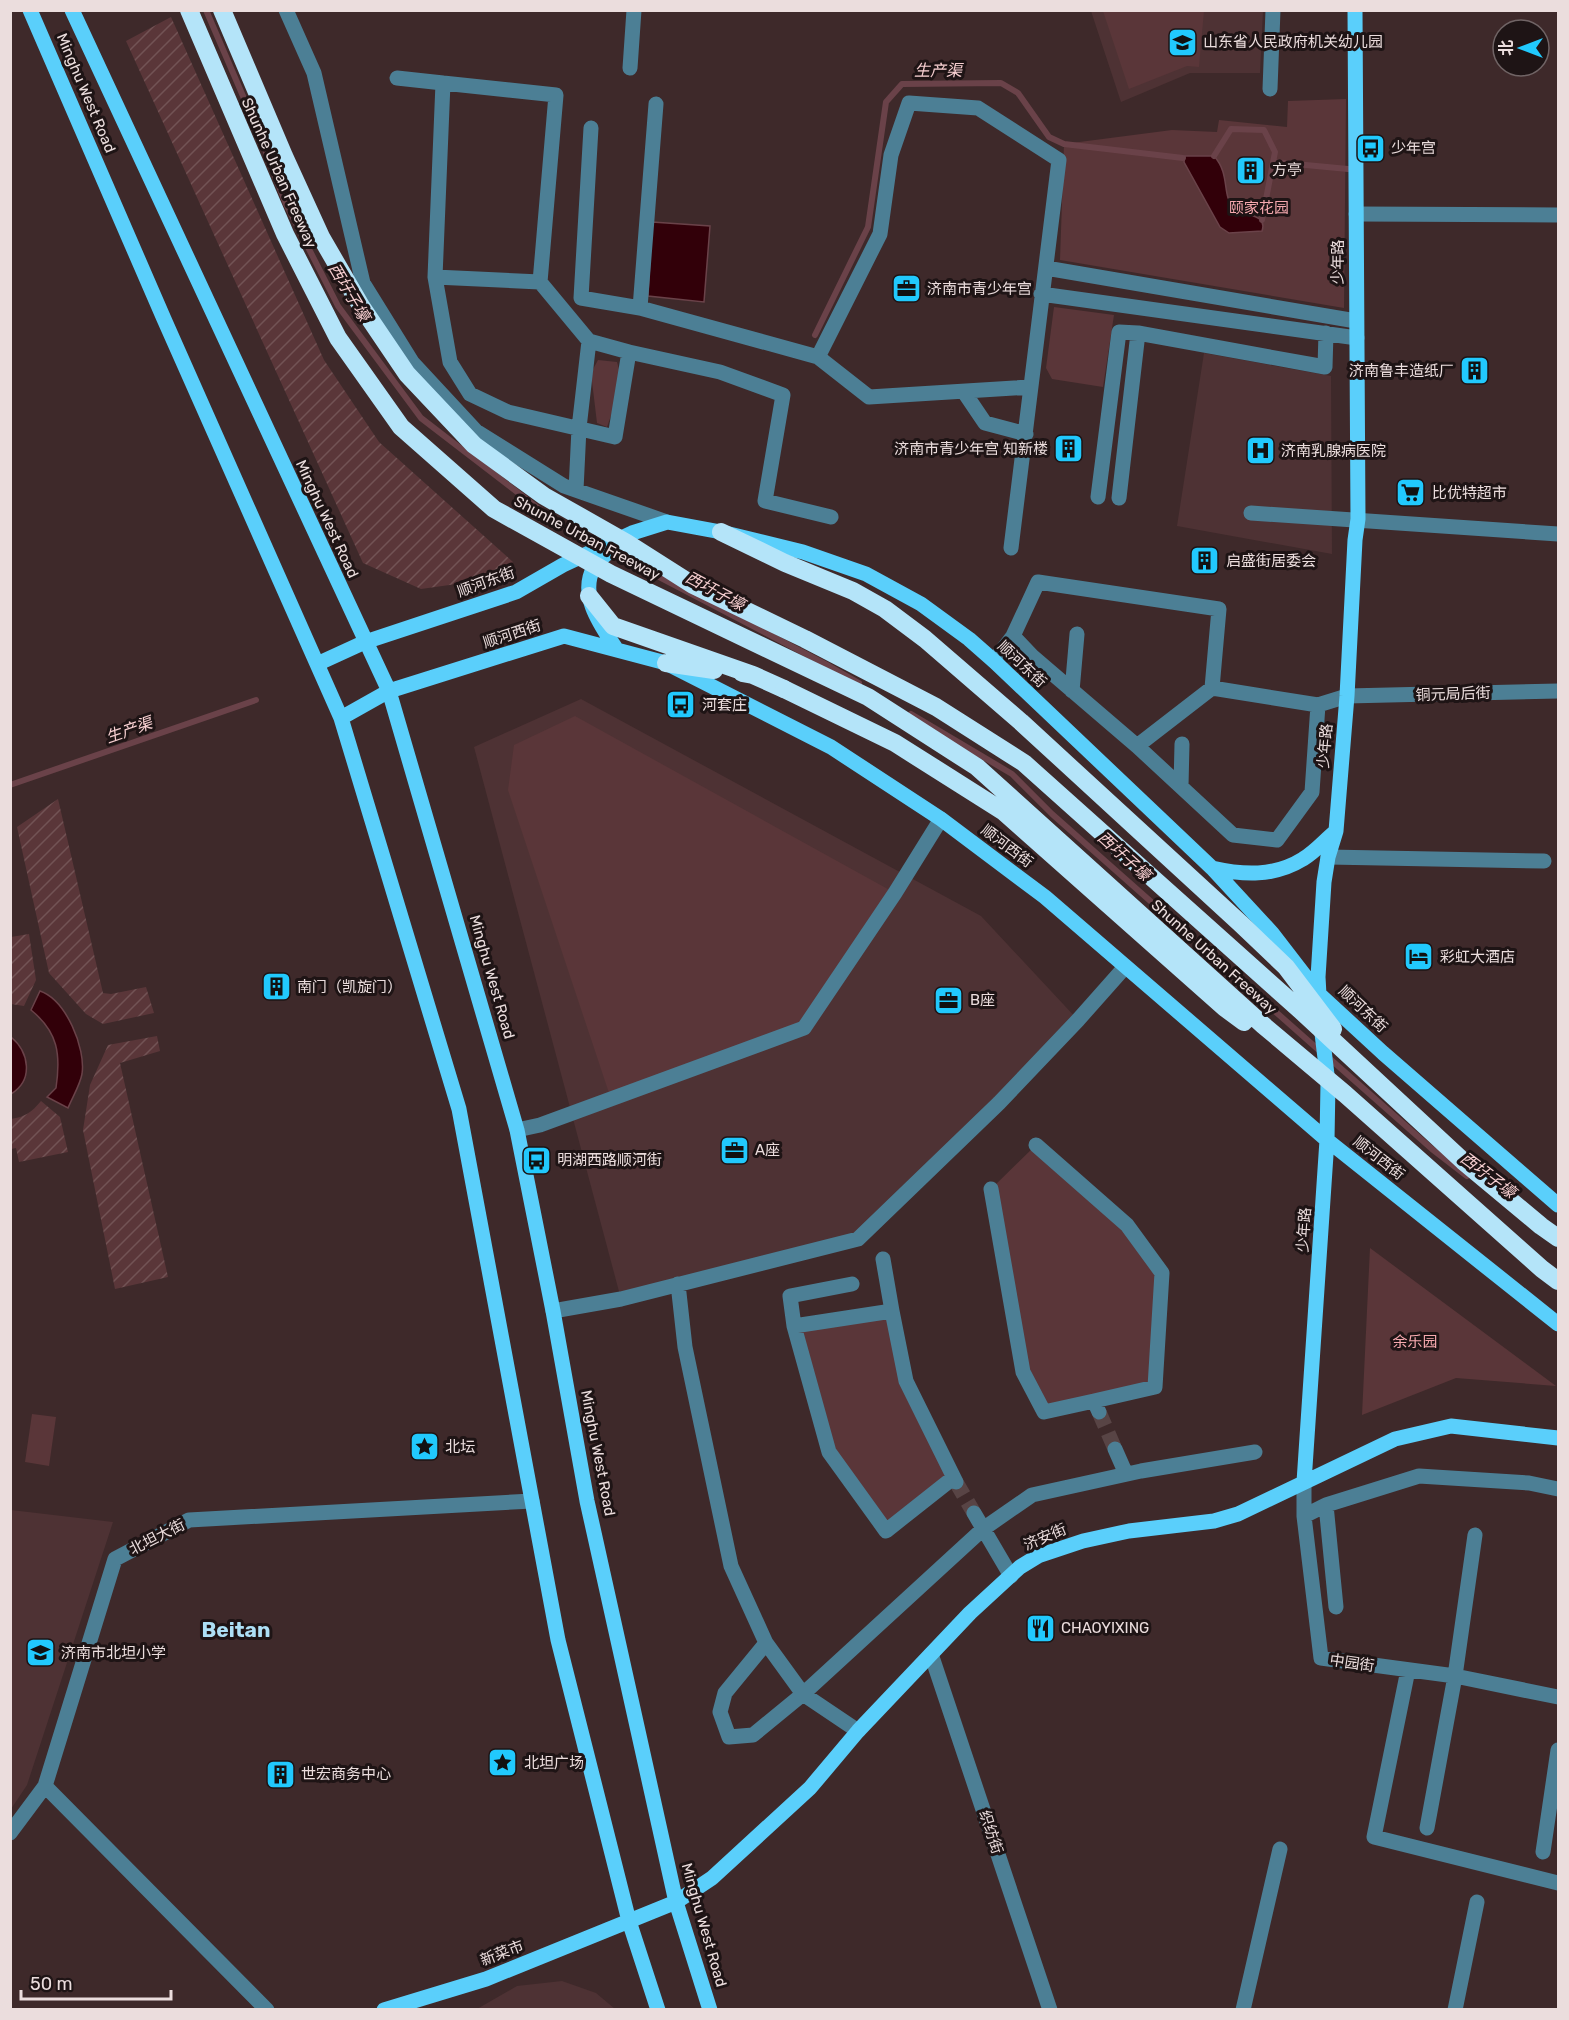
<svg xmlns="http://www.w3.org/2000/svg" width="1569" height="2020" font-family="Rubik,'Noto Sans SC',sans-serif">
	<style>
		.built { fill: #4e3234 }
		.park { fill: #5a3639 }
		.garden { fill: url(#garden-furrows) }
		.water { fill: #320009; stroke: #6a4249; stroke-width: 1.5 }
		.lines { fill: none; stroke-linecap: round; stroke-linejoin: round }
		.stream { stroke: #6a4249; stroke-width: 6 }
		.minor-tunnel { stroke: #584445; stroke-width: 15; stroke-dasharray: 15 8; stroke-linecap: butt }
		.minor { stroke: #4c7f95; stroke-width: 15 }
		.major { stroke: #5acffb; stroke-width: 15 }
		.highway { stroke: #b4e4f9; stroke-width: 18 }
		.highway-bridge { stroke: #b4e4f9; stroke-width: 18 }
		.labels { text-anchor: middle; dominant-baseline: central; stroke-width: 6; stroke-linejoin: round; paint-order: stroke }
		.poi-label { font-size: 15px; fill: #ebdddd; stroke: #1e1415; text-anchor: start }
		.street-label { font-size: 15px; fill: #ebdddd; stroke: #1e1415 }
		.park-label { font-size: 15px; fill: #f6a9af; stroke: #1e1415 }
		.water-label { font-size: 16px; font-style: italic; fill: #f7cfd1; stroke: #1e1415 }
		.district-label { font-size: 21px; font-weight: bold; fill: #addff5; stroke: #1e1415 }
	</style>
	<defs>
		<pattern id="garden-furrows" width="10" height="10" patternUnits="userSpaceOnUse" patternTransform="scale(1.5)"><rect width="10" height="10" fill="#5a3639"/><path d="M-1 1l2-2M0 10L10 0M9 11l2-2" fill="none" stroke="#725355"/></pattern>
	</defs>
	<rect width="100%" height="100%" fill="#3e292a"/>
	<path class="built" d="M1091 11H1263L1260 73H1190L1121 102Z
		M1204 353 1331 376 1332 554 1177 526Z
		M581 699 981 916 1078 1020 858 1239 621 1299 474 747Z
		M11 1510 113 1522 27 1785 11 1809Z
		M562 1981 596 1993 615 2009H477L517 1986Z"/>
	<path class="park" d="M1103 11H1204L1199 67 1187 66 1129 89Z
		M1346 99 1344 308 1060 260 1064 144 1172 130 1217 132 1219 120 1287 127 1288 101Z
		M1054 307 1114 315 1103 387 1052 379 1046 368Z
		M598 360 617 362 621 377 615 404 607 427 597 423 591 373Z
		M575 716 895 893 804 1028 611 1099 508 790 514 745Z
		M1036 1145 1127 1225 1162 1273 1155 1387 1044 1412 1023 1372 991 1189Z
		M1370 1248 1556 1386 1456 1378 1362 1415Z
		M892 1311 906 1381 953 1478 886 1531 829 1452 794 1326Z
		M32 1414 56 1417 49 1466 25 1462Z"/>
	<path class="garden" d="M171 17 324 360 379 442 513 562 499 578 421 589 363 563 126 41Z
		M58 799 103 993 111 994 146 987 154 1013 103 1024 86 1014 49 973 17 827Z
		M29 934 36 980 24 1006 11 1004V937Z
		M157 1036 160 1051 120 1063 168 1277 115 1289 83 1130 90 1085 108 1045Z
		M41 1101 60 1117 68 1152 19 1162 16 1148 11 1149V1119C25 1117 32 1112 41 1101Z"/>
	<path class="water" d="M1185 156H1214C1231 175 1221 195 1234 208 1244 217 1268 213 1262 231L1229 233 1220 227 1184 162Z
		M652 222 710 226 704 302 648 296Z
		M40 991C66 1000 86 1048 82 1074 80 1085 72 1098 68 1108L47 1097 56 1088C61 1054 58 1032 31 1010Z
		M11 1037C29 1052 34 1080 11 1094Z"/>
	<g class="lines">
		<path class="stream" d="M206 10 255 124 286 204 338 306 421 418 560 525 588 540
			M1214 156 1231 129 1264 130 1275 152 1262 220
			M1274 162 1348 169
			M815 335 868 227 886 102 902 84 1001 83 1018 93 1049 137 1064 144 1183 158
			M621 557 829 666 859 683
			M911 714 1012 774 1052 814 1321 1052
			M10 785 256 700
			M1329 1058 1432 1149 1467 1176"/>
		<path class="minor-tunnel" d="M1099 1412 1115 1449
			M956 1482 974 1513"/>
		<path class="minor" d="M286 10 314 73 363 283 412 362 476 431 564 486 667 522
			M630 68 634 10
			M397 78 443 83 435 277 450 362 470 394 508 412 615 437 629 352 720 372 783 395 765 501 831 517
			M443 83 556 95 540 282
			M1270 89 1273 10
			M656 104 640 308 818 357
			M591 128 581 298 640 308
			M1356 214 1558 215
			M1046 268 1356 321
			M435 277 540 282 589 341 579 428 576 490
			M1041 294 1357 338
			M589 341 629 352
			M964 392 985 423 1026 434
			M1098 497 1119 332 1138 333 1325 367 1326 333
			M1119 498 1138 333
			M1251 513 1558 534
			M1011 548 1059 160 978 108 909 103 891 155 880 234 818 357 869 397 1030 387
			M1038 582 1219 609 1212 688 1137 746 1032 656 1013 636Z
			M994 661 1013 636
			M1072 691 1077 634
			M1318 705 1347 696 1558 691
			M1137 746 1233 835 1277 840 1312 792 1318 705 1212 688
			M1181 786 1182 744
			M1328 857 1544 861
			M517 1130 540 1125 804 1028 895 893 941 819
			M1036 1145 1127 1225 1162 1273 1155 1387 1094 1401 1099 1412
			M991 1189 1023 1372 1044 1412 1094 1401
			M883 1259 892 1311
			M678 1284 685 1347 731 1566 766 1643 803 1694 983 1529 1032 1495 1141 1471 1255 1452
			M852 1284 790 1296 794 1326 829 1452 886 1531 953 1478
			M553 1311 621 1299 858 1239 999 1103 1078 1020 1125 967
			M794 1326 892 1311 906 1381 956 1482
			M1115 1449 1126 1474
			M1304 1482V1516L1321 1658 1455 1676 1558 1697
			M1326 1505 1419 1476 1529 1483 1558 1489
			M974 1513 1011 1576
			M1304 1516 1326 1505 1336 1607
			M766 1643 725 1693 720 1712 729 1737 753 1735 803 1694 858 1731
			M931 1654 1050 2010
			M1408 1670 1374 1837 1558 1883
			M45 1786 267 2010
			M1427 1828 1455 1676 1475 1535
			M10 1833 45 1786 115 1559 189 1520 532 1501
			M1543 1852 1558 1750
			M1243 2010 1280 1849
			M1455 2010 1477 1902"/>
		<path class="major" d="M30 10 164 319 341 718 459 1109 558 1640 629 1921 658 2010
			M72 10 389 691 517 1130 553 1311 587 1501 676 1902 710 2010
			M617 650C602 627 578 596 594 567 598 559 611 551 618 544
			M317 664 365 642 516 592 563 565 632 533 667 522 721 532 803 552 866 574 921 604 969 639 994 661 1212 868 1272 933 1319 994 1383 1053 1558 1205
			M341 718 389 691 564 636 666 663 831 747 941 819 1045 897 1327 1140 1558 1324
			M1212 868C1243 875 1274 877 1303 859 1315 852 1325 840 1336 831
			M1319 995 1318 977 1324 882 1328 857 1336 831 1347 696 1355 540 1358 519 1355 10
			M1304 1482 1327 1140 1328 1083 1321 1025
			M384 2010 486 1979 676 1902 712 1878 810 1788 858 1731 970 1613 1020 1567 1038 1556 1083 1541 1129 1531 1214 1521 1238 1514 1395 1439 1451 1426 1558 1438"/>
		<path class="highway" d="M589 596 613 626 753 675
			M666 663 714 670
			M742 673 753 675 784 689"/>
		<path class="highway-bridge" d="M189 10 285 234 338 338 401 427 494 509 611 574 868 697 977 767 1263 1025 1345 1094 1542 1269 1558 1281
			M222 10 284 156 321 237 361 306 407 374 474 445 544 496 627 543 693 585 805 639 936 707 1024 763 1299 1009 1463 1161 1541 1226 1558 1238
			M721 532 785 563 853 591 885 609 925 639 1021 722 1241 924 1286 967 1333 1029
			M784 689 895 743 1004 812 1225 1008 1244 1022"/>
	</g>
	<defs>
		<symbol id="school-square" viewBox="-11 -11 22 22"><rect x="-9" y="-9" width="18" height="18" rx="4" fill="#21c9fd" stroke="#1e1415"/><path d="M0-5L7-2L0 1L-7-2ZM-4 1L0 2.5L4 1V4Q0 6-4 4Z" fill="#111"/></symbol>
		<symbol id="bus-square" viewBox="-11 -11 22 22"><rect x="-9" y="-9" width="18" height="18" rx="4" fill="#21c9fd" stroke="#1e1415"/><path d="M-5-6H5V4H4V6H2V4H-2V6H-4V4H-5ZM-3.5-4V0h7V-4ZM-3.5 1.2v1.5H-2V1.2ZM2 1.2v1.5H3.5V1.2Z" fill="#111"/></symbol>
		<symbol id="building-square" viewBox="-11 -11 22 22"><rect x="-9" y="-9" width="18" height="18" rx="4" fill="#21c9fd" stroke="#1e1415"/><path d="M-4-6H4V6H1V3H-1V6H-4ZM-2.5-4.3h1.7v1.8h-1.7ZM.8-4.3h1.7v1.8H.8ZM-2.5-1h1.7V.8h-1.7ZM.8-1h1.7V.8H.8Z" fill="#111"/></symbol>
		<symbol id="office-square" viewBox="-11 -11 22 22"><rect x="-9" y="-9" width="18" height="18" rx="4" fill="#21c9fd" stroke="#1e1415"/><path d="M-6-3h4V-5.5h4V-3h4V5H-6ZM-1-4.5V-3h2v-1.5ZM-6 0V1H6V0Z" fill="#111"/></symbol>
		<symbol id="hospital-square" viewBox="-11 -11 22 22"><rect x="-9" y="-9" width="18" height="18" rx="4" fill="#21c9fd" stroke="#1e1415"/><path d="M-5-5h3v3.5h4V-5h3V5h-3V1.5h-4V5h-3Z" fill="#111"/></symbol>
		<symbol id="supermarket-square" viewBox="-11 -11 22 22"><rect x="-9" y="-9" width="18" height="18" rx="4" fill="#21c9fd" stroke="#1e1415"/><path d="M-6-5.5h2.5l.6 2H6L4.5 2H-2.5L-4.4-4H-6ZM-1.5 3.2a1.3 1.3 0 1 0 .1 0ZM3 3.2a1.3 1.3 0 1 0 .1 0Z" fill="#111"/></symbol>
		<symbol id="hotel-square" viewBox="-11 -11 22 22"><rect x="-9" y="-9" width="18" height="18" rx="4" fill="#21c9fd" stroke="#1e1415"/><path d="M-6-4.5h1.5V1H6V5H4.5V3h-9V5H-6ZM-4 0a1.8 1.8 0 1 1 3.6 0ZM.5 0V-2.5h3Q6-2.5 6 0Z" fill="#111"/></symbol>
		<symbol id="sight-square" viewBox="-11 -11 22 22"><rect x="-9" y="-9" width="18" height="18" rx="4" fill="#21c9fd" stroke="#1e1415"/><path d="M0-6L1.8-2.2L6-1.7L2.9 1.2L3.7 5.4L0 3.3L-3.7 5.4L-2.9 1.2L-6-1.7L-1.8-2.2Z" fill="#111"/></symbol>
		<symbol id="restaurant-square" viewBox="-11 -11 22 22"><rect x="-9" y="-9" width="18" height="18" rx="4" fill="#21c9fd" stroke="#1e1415"/><path d="M-5-6h1v4h1v-4h1v4h1v-4h1v5L-1.5 .5V6h-2V.5L-5-1ZM5-6V6H3V1.5H1.5Q1.5-4 5-6Z" fill="#111"/></symbol>
	</defs>
	<g fill-rule="evenodd">
		<use href="#school-square" x="1166" y="26" width="33" height="33"/>
		<use href="#bus-square" x="1354" y="132" width="33" height="33"/>
		<use href="#building-square" x="1234" y="154" width="33" height="33"/>
		<use href="#office-square" x="890" y="272" width="33" height="33"/>
		<use href="#building-square" x="1458" y="354" width="33" height="33"/>
		<use href="#building-square" x="1052" y="432" width="33" height="33"/>
		<use href="#hospital-square" x="1244" y="434" width="33" height="33"/>
		<use href="#supermarket-square" x="1394" y="476" width="33" height="33"/>
		<use href="#building-square" x="1188" y="544" width="33" height="33"/>
		<use href="#bus-square" x="664" y="688" width="33" height="33"/>
		<use href="#hotel-square" x="1402" y="940" width="33" height="33"/>
		<use href="#building-square" x="260" y="970" width="33" height="33"/>
		<use href="#office-square" x="932" y="984" width="33" height="33"/>
		<use href="#office-square" x="718" y="1134" width="33" height="33"/>
		<use href="#bus-square" x="520" y="1144" width="33" height="33"/>
		<use href="#sight-square" x="408" y="1430" width="33" height="33"/>
		<use href="#restaurant-square" x="1024" y="1612" width="33" height="33"/>
		<use href="#school-square" x="24" y="1636" width="33" height="33"/>
		<use href="#sight-square" x="486" y="1746" width="33" height="33"/>
		<use href="#building-square" x="264" y="1758" width="33" height="33"/>
	</g>
	<g class="labels">
		<g class="poi-label">
			<text x="1203" y="42">山东省人民政府机关幼儿园</text>
			<text x="1391" y="148">少年宫</text>
			<text x="1272" y="170">方亭</text>
			<text x="927" y="289">济南市青少年宫</text>
			<text x="1454" y="371" text-anchor="end">济南鲁丰造纸厂</text>
			<text x="1048" y="449" text-anchor="end">济南市青少年宫 知新楼</text>
			<text x="1281" y="451">济南乳腺病医院</text>
			<text x="1432" y="493">比优特超市</text>
			<text x="1226" y="561">启盛街居委会</text>
			<text x="702" y="705">河套庄</text>
			<text x="1440" y="957">彩虹大酒店</text>
			<text x="297" y="987">南门（凯旋门）</text>
			<text x="970" y="1000">B座</text>
			<text x="755" y="1150">A座</text>
			<text x="557" y="1160">明湖西路顺河街</text>
			<text x="445" y="1447">北坛</text>
			<text x="1061" y="1628">CHAOYIXING</text>
			<text x="61" y="1653">济南市北坦小学</text>
			<text x="524" y="1763">北坦广场</text>
			<text x="301" y="1774">世宏商务中心</text>
		</g>
		<g class="street-label">
			<text transform="translate(86 93) rotate(67)">Minghu West Road</text>
			<text transform="translate(279 173) rotate(66)">Shunhe Urban Freeway</text>
			<text transform="translate(1338 262) rotate(-90)">少年路</text>
			<text transform="translate(327 519) rotate(65)">Minghu West Road</text>
			<text transform="translate(587 538) rotate(28)">Shunhe Urban Freeway</text>
			<text transform="translate(486 582) rotate(-20)">顺河东街</text>
			<text transform="translate(512 634) rotate(-18)">顺河西街</text>
			<text transform="translate(1022 664) rotate(43)">顺河东街</text>
			<text transform="translate(1453 694) rotate(-2)">铜元局后街</text>
			<text transform="translate(1325 746) rotate(-85)">少年路</text>
			<text transform="translate(1007 846) rotate(37)">顺河西街</text>
			<text transform="translate(1214 957) rotate(42)">Shunhe Urban Freeway</text>
			<text transform="translate(492 977) rotate(74)">Minghu West Road</text>
			<text transform="translate(1363 1009) rotate(43)">顺河东街</text>
			<text transform="translate(1379 1158) rotate(38)">顺河西街</text>
			<text transform="translate(1304 1230) rotate(-86)">少年路</text>
			<text transform="translate(598 1453) rotate(79)">Minghu West Road</text>
			<text transform="translate(157 1537) rotate(-27)">北坦大街</text>
			<text transform="translate(1045 1537) rotate(-23)">济安街</text>
			<text transform="translate(1352 1663) rotate(8)">中园街</text>
			<text transform="translate(991 1832) rotate(72)">织纺街</text>
			<text transform="translate(704 1925) rotate(74)">Minghu West Road</text>
			<text transform="translate(502 1953) rotate(-21)">新菜市</text>
		</g>
		<g class="park-label">
			<text x="1259" y="208">颐家花园</text>
			<text x="1415" y="1342">余乐园</text>
		</g>
		<g class="water-label">
			<text x="938" y="70">生产渠</text>
			<text transform="translate(349 292) rotate(59)">西圩子壕</text>
			<text transform="translate(715 591) rotate(28)">西圩子壕</text>
			<text transform="translate(129 730) rotate(-19)">生产渠</text>
			<text transform="translate(1124 856) rotate(42)">西圩子壕</text>
			<text transform="translate(1488 1175) rotate(37)">西圩子壕</text>
		</g>
		<g class="district-label">
			<text x="236" y="1629">Beitan</text>
		</g>
	</g>
	<rect width="1569" height="2020" fill="none" stroke="#ebdddd" stroke-width="24"/>
	<g transform="translate(1521 48) rotate(270)"><circle r="28" fill="#1e1415" stroke="#706465" stroke-width="1.5"/>
	<path d="M0-4.5L10 22L0 15L-10 22Z" fill="#21c9fd"/>
	<text y="-9" font-size="16" font-weight="bold" text-anchor="middle" fill="#ebdddd">北</text>
	</g>
	<path d="M21 1990v9h150v-9" fill="none" stroke="#ebdddd" stroke-width="3"/>
	<text x="30" y="1990" font-size="18" fill="#ebdddd" stroke="#1e1415" stroke-width="4.5" paint-order="stroke">50 m</text>
</svg>
